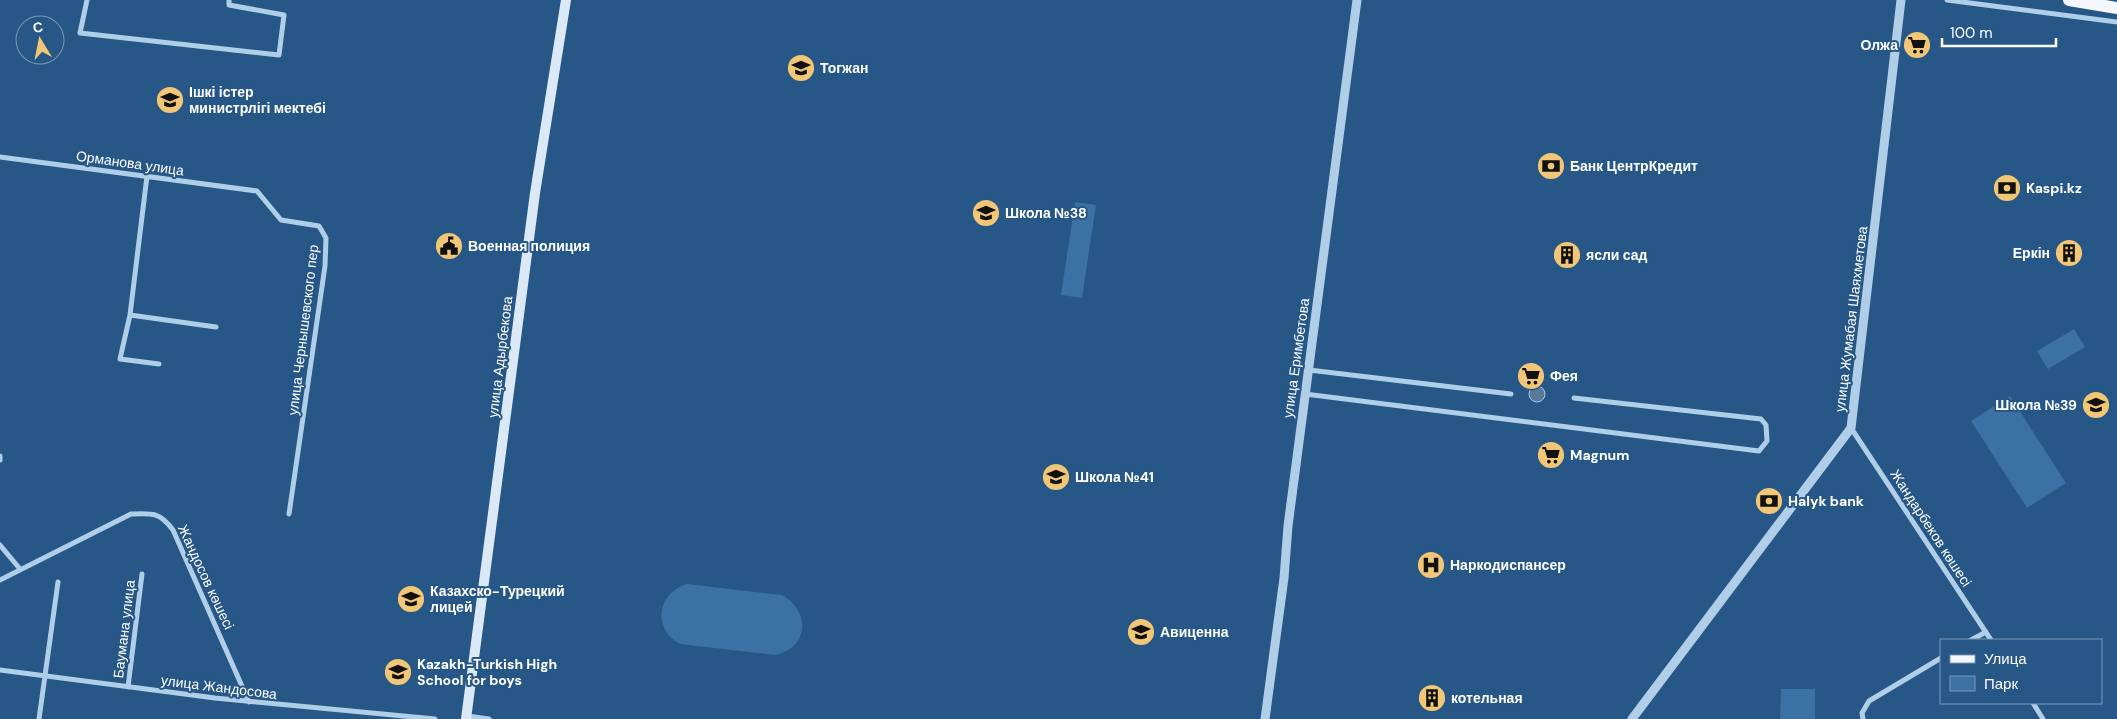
<svg xmlns="http://www.w3.org/2000/svg" width="2117" height="719" font-family="'DM Sans',sans-serif">
	<style>
		.green { fill: #3b71a3 }
		.water { fill: #58799a; stroke: #a6c9e9 }
		.lines { fill: none; stroke-linecap: round; stroke-linejoin: round }
		.minor { stroke: #b1cee8; stroke-width: 5 }
		.tertiary { stroke: #b1cee8; stroke-width: 9 }
		.secondary { stroke: #dbe9f7; stroke-width: 10 }
		.primary { stroke: #f4f8fe; stroke-width: 12 }
		.labels { text-anchor: middle; dominant-baseline: central; stroke-width: 4; stroke-linejoin: round; paint-order: stroke }
		.poi-label { font-size: 14px; font-weight: bold; fill: #fff; stroke: #265787; text-anchor: start }
		.street-label { font-size: 14px; fill: #fff; stroke: #265787 }
	</style>
	<rect width="100%" height="100%" fill="#265787"/>
	<path class="green" d="M1075 202 1096 205 1082 298 1061 295Z
		M2074 329 2085 347 2048 369 2037 351Z
		M2010 396 2066 483 2027 508 1971 421Z
		M687 584 782 595C811 611 809 648 775 655L680 644C652 629 657 593 687 584Z
		M1781 689H1815V719H1780Z"/>
	<path class="water" d="M1529 394a8 8 0 1 1 16 0a8 8 0 1 1-16 0Z"/>
	<g class="lines">
		<path class="minor" d="M87 0 80 33 279 55 284 15 229 5V0
			M1947 0 2117 22
			M0 157 257 191 281 220 319 226 326 238 325 266 289 514
			M147 176 130 315 216 327
			M130 315 120 359 159 364
			M1309 370 1511 394
			M1305 394 1759 451 1767 441 1766 425 1761 419 1574 398
			M1851 428 1991 640
			M0 456V460
			M0 545 20 569
			M0 580 131 514C152 513 160 512 173 530L249 702
			M1971 640 1986 632
			M0 670 215 698 435 719
			M128 687 142 574
			M2033 703 2043 719
			M467 716 489 719
			M39 719 58 582
			M1863 719 1862 713 1869 701 1941 658"/>
		<path class="tertiary" d="M1265 719 1284 578 1288 526 1357 0
			M1632 719 1851 428 1901 0"/>
		<path class="secondary" d="M466 719 535 193 566 0"/>
		<path class="primary" d="M2069 0 2117 8"/>
	</g>
	<defs>
		<symbol id="supermarket-disc" viewBox="-11 -11 22 22"><circle r="9.5" fill="#f1c676" stroke="#265787"/><path d="M-6-5.5h2.5l.6 2H6L4.5 2H-2.5L-4.4-4H-6ZM-1.5 3.2a1.3 1.3 0 1 0 .1 0ZM3 3.2a1.3 1.3 0 1 0 .1 0Z" fill="#111"/></symbol>
		<symbol id="school-disc" viewBox="-11 -11 22 22"><circle r="9.5" fill="#f1c676" stroke="#265787"/><path d="M0-5L7-2L0 1L-7-2ZM-4 1L0 2.5L4 1V4Q0 6-4 4Z" fill="#111"/></symbol>
		<symbol id="bank-disc" viewBox="-11 -11 22 22"><circle r="9.5" fill="#f1c676" stroke="#265787"/><path d="M-6-4H6V4H-6ZM0-2.3a2.3 2.3 0 1 0 0 4.6a2.3 2.3 0 1 0 0-4.6Z" fill="#111"/></symbol>
		<symbol id="civic-disc" viewBox="-11 -11 22 22"><circle r="9.5" fill="#f1c676" stroke="#265787"/><path d="M-.6-6.5H3V-4.5H.6V-3L4-1V1h2V6H-6V1h2V-1L-.6-3ZM-1.2 2.5V6h2.4V2.5Z" fill="#111"/></symbol>
		<symbol id="building-disc" viewBox="-11 -11 22 22"><circle r="9.5" fill="#f1c676" stroke="#265787"/><path d="M-4-6H4V6H1V3H-1V6H-4ZM-2.5-4.3h1.7v1.8h-1.7ZM.8-4.3h1.7v1.8H.8ZM-2.5-1h1.7V.8h-1.7ZM.8-1h1.7V.8H.8Z" fill="#111"/></symbol>
		<symbol id="hospital-disc" viewBox="-11 -11 22 22"><circle r="9.5" fill="#f1c676" stroke="#265787"/><path d="M-5-5h3v3.5h4V-5h3V5h-3V1.5h-4V5h-3Z" fill="#111"/></symbol>
		<symbol id="university-disc" viewBox="-11 -11 22 22"><circle r="9.5" fill="#f1c676" stroke="#265787"/><path d="M0-5L7-2L0 1L-7-2ZM-4 1L0 2.5L4 1V4Q0 6-4 4Z" fill="#111"/></symbol>
	</defs>
	<g fill-rule="evenodd">
		<use href="#supermarket-disc" x="1901" y="29" width="32" height="32"/>
		<use href="#school-disc" x="785" y="52" width="32" height="32"/>
		<use href="#school-disc" x="154" y="84" width="32" height="32"/>
		<use href="#bank-disc" x="1535" y="150" width="32" height="32"/>
		<use href="#bank-disc" x="1991" y="172" width="32" height="32"/>
		<use href="#school-disc" x="970" y="197" width="32" height="32"/>
		<use href="#civic-disc" x="433" y="230" width="32" height="32"/>
		<use href="#building-disc" x="2053" y="237" width="32" height="32"/>
		<use href="#building-disc" x="1551" y="239" width="32" height="32"/>
		<use href="#supermarket-disc" x="1515" y="360" width="32" height="32"/>
		<use href="#school-disc" x="2080" y="389" width="32" height="32"/>
		<use href="#supermarket-disc" x="1535" y="439" width="32" height="32"/>
		<use href="#school-disc" x="1040" y="461" width="32" height="32"/>
		<use href="#bank-disc" x="1753" y="485" width="32" height="32"/>
		<use href="#hospital-disc" x="1415" y="549" width="32" height="32"/>
		<use href="#school-disc" x="395" y="583" width="32" height="32"/>
		<use href="#university-disc" x="1125" y="616" width="32" height="32"/>
		<use href="#school-disc" x="382" y="656" width="32" height="32"/>
		<use href="#building-disc" x="1416" y="682" width="32" height="32"/>
	</g>
	<g class="labels">
		<g class="poi-label">
			<text x="1898" y="45" text-anchor="end">Олжа</text>
			<text x="820" y="68">Тогжан</text>
			<text x="189" y="92">Ішкі істер<tspan x="189" dy="16">министрлігі мектебі</tspan></text>
			<text x="1570" y="166">Банк ЦентрКредит</text>
			<text x="2026" y="188">Kaspi.kz</text>
			<text x="1005" y="213">Школа №38</text>
			<text x="468" y="246">Военная полиция</text>
			<text x="2050" y="253" text-anchor="end">Еркін</text>
			<text x="1586" y="255">ясли сад</text>
			<text x="1550" y="376">Фея</text>
			<text x="2077" y="405" text-anchor="end">Школа №39</text>
			<text x="1570" y="455">Magnum</text>
			<text x="1075" y="477">Школа №41</text>
			<text x="1788" y="501">Halyk bank</text>
			<text x="1450" y="565">Наркодиспансер</text>
			<text x="430" y="591">Казахско-Турецкий<tspan x="430" dy="16">лицей</tspan></text>
			<text x="1160" y="632">Авиценна</text>
			<text x="417" y="664">Kazakh-Turkish High<tspan x="417" dy="16">School for boys</tspan></text>
			<text x="1451" y="698">котельная</text>
		</g>
		<g class="street-label">
			<text transform="translate(130 163) rotate(8)">Орманова улица</text>
			<text transform="translate(1851 319) rotate(-83)">улица Жумабая Шаяхметова</text>
			<text transform="translate(303 330) rotate(-83)">улица Чернышевского пер</text>
			<text transform="translate(500 357) rotate(-83)">улица Адырбекова</text>
			<text transform="translate(1296 358) rotate(-82)">улица Еримбетова</text>
			<text transform="translate(1931 528) rotate(57)">Жандарбеков көшесі</text>
			<text transform="translate(206 577) rotate(65)">Жандосов көшесі</text>
			<text transform="translate(124 629) rotate(-83)">Баумана улица</text>
			<text transform="translate(219 687) rotate(7)">улица Жандосова</text>
		</g>
	</g>
	<rect x="1940" y="639" width="162" height="65" fill="#265787" stroke="#7d9ab7"/>
	<rect x="1950" y="655" width="25" height="8" fill="#f4f8fe" stroke="#7d9ab7"/>
	<text x="1984" y="664" font-size="15" fill="#ffffff">Улица</text>
	<rect x="1950" y="676" width="25" height="15" fill="#3b71a3" stroke="#7d9ab7"/>
	<text x="1984" y="689" font-size="15" fill="#ffffff">Парк</text>
	<g transform="translate(40 40) rotate(350)"><circle r="24" fill="#265787" stroke="#7d9ab7"/>
	<path d="M0-4L9 19L0 12L-9 19Z" fill="#f1c676"/>
	<text y="-8" font-size="14" font-weight="bold" text-anchor="middle" fill="#ffffff">С</text>
	</g>
	<path d="M1942 38v8h114v-8" fill="none" stroke="#ffffff" stroke-width="2.5"/>
	<text x="1950" y="38" font-size="15" fill="#ffffff" stroke="#265787" stroke-width="4" paint-order="stroke">100 m</text>
</svg>
